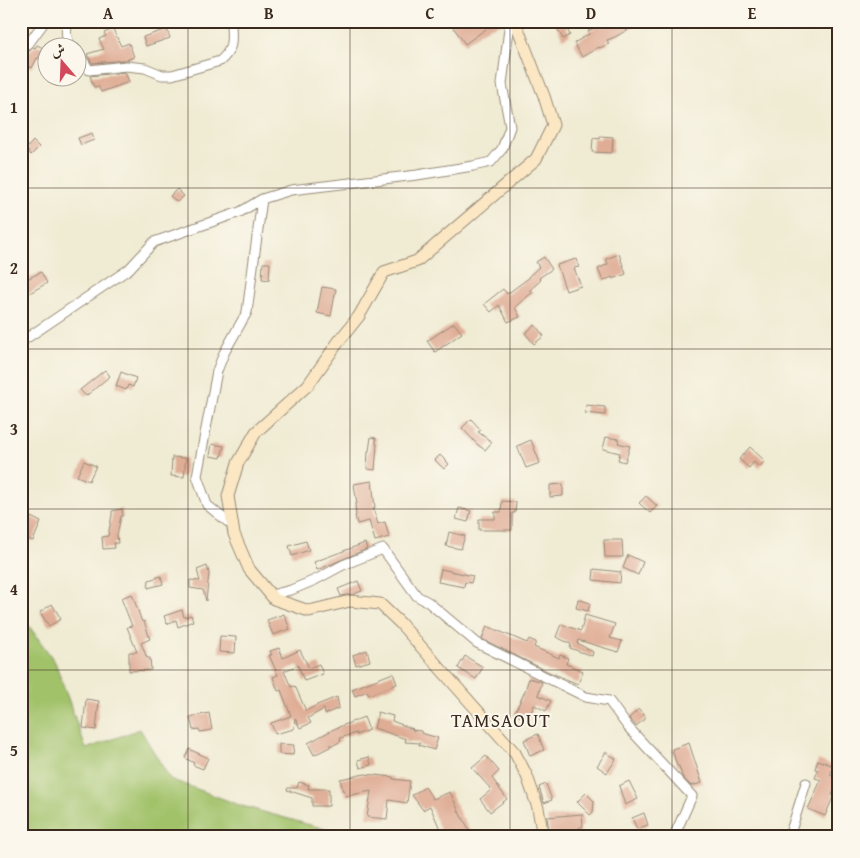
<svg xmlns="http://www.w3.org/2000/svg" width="860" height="858" font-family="'Gentium Book Plus',Amiri,serif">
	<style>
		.green { fill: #a2c26a; stroke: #6e7644 }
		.building { fill: #dfac94 }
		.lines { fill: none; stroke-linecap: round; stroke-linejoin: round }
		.street-casing { stroke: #968a78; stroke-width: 11 }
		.secondary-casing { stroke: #968a78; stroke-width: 13 }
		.street { stroke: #fff; stroke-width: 9 }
		.secondary { stroke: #fbe7c3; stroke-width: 11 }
		.grid { fill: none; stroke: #3b2a1e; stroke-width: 1; stroke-opacity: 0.55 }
		.labels { text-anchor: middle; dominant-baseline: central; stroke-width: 4; stroke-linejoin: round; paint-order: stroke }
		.quarter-label { font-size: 19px; letter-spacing: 1px; fill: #3b2a1e; stroke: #fbf7ec }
		.neatline { fill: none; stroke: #3b2a1e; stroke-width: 2 }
		.grid-label { font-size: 16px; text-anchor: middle; font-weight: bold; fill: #3b2a1e }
	</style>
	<rect width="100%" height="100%" fill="#fbf7ec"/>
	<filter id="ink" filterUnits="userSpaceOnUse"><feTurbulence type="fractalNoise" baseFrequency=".02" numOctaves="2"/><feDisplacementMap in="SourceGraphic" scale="10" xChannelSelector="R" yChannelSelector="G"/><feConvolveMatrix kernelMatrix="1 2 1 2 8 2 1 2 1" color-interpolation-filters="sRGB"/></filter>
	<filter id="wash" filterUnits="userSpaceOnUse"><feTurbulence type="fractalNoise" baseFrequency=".0096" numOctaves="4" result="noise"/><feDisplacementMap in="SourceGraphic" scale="20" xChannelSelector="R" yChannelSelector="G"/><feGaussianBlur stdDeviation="1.12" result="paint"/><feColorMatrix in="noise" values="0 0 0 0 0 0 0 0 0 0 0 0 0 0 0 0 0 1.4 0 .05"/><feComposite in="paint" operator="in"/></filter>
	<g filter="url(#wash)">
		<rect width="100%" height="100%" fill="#f0ebd3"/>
		<path class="green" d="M21 615 55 662 86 749 140 729 170 779 242 806 339 833 341 837H21Z"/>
		<g id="blocks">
			<path class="building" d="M449 21H504L503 23 486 29 465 44Z
				M616 21H643L615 37 607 40 609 44 599 48V47L582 57 574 43 589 34 588 31 601 25 602 27Z
				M564 22 570 35 563 39 556 26Z
				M113 29 121 46 129 43 134 57 126 60 92 63 87 54 104 49 99 39 106 36 104 33Z
				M167 29 170 38 146 46 143 37Z
				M37 45 43 48 38 59 37 58 32 68 21 63V57L25 55 34 47 35 48Z
				M125 72 129 82 101 92 98 86 94 87 90 76Z
				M92 133 94 140 81 145 78 138Z
				M600 136 613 137 612 153 592 152 593 138 600 139Z
				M33 141 39 147 31 155 26 149Z
				M177 189 184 196 177 202 170 196Z
				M619 254 626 274 613 279 612 277 603 281 598 269 608 264 606 259Z
				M544 257 552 269 539 278 541 280 530 290 533 292 515 307 520 317 508 322 499 305 491 312 484 304 503 289 507 294 530 277 529 276 539 267 536 262Z
				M576 259 579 267 574 268 581 286 566 291 557 265Z
				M263 263H270L269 280 262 279Z
				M41 272 47 283 21 298V282Z
				M322 287 336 289 331 316 317 313Z
				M454 323 462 333 435 352 427 341Z
				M535 325 544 336 534 344 525 333Z
				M105 370 110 376 86 396 80 390Z
				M121 372 136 378 133 387 128 385 126 390 116 386Z
				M586 405 605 407V415L585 413Z
				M471 419 481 430 478 432 492 442 485 450 478 445 462 428Z
				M371 437 376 438V444H377L375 470 367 469 368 451H369Z
				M606 437 619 439 618 443 630 446 625 462 618 460 620 453 603 449Z
				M531 440 540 463 526 468 517 446Z
				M212 444 224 446 221 458 210 456Z
				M750 447 765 461 759 467 754 462 749 468 739 459Z
				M440 455 449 464 444 469 435 460Z
				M172 457 186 458 184 477 171 476Z
				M84 461 96 466 89 481 77 476Z
				M372 481 375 508H373L378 524 385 522 389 537 375 541 369 521 357 524 355 516H356L355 504H357L354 484Z
				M563 484V496L550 497V485Z
				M646 496 657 506 650 513 639 503Z
				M502 501 516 502 515 513H512V530H479V519H495V512H501Z
				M459 508 471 511 468 522 456 519Z
				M122 509 123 516H121L117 535 118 543H114L115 548 103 549 102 537 108 536 112 515V511Z
				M31 517 41 522 33 541 22 537Z
				M449 532 465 536 461 549 446 546Z
				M604 540H622L623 557H605Z
				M306 541 309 550 292 556 289 546Z
				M365 543 367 549 317 570 314 562Z
				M628 555 643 562 638 575 623 568Z
				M207 566 209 573 206 601 203 590 190 588V580L200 581 197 570Z
				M441 569 473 576 471 583 465 582 464 587 438 582Z
				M594 569 621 572 620 583 593 580Z
				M161 576 163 584 148 588 149 580Z
				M358 581 362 591 354 594 341 596 338 589Z
				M132 594 142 622 144 621 150 639 141 643 147 658H150L151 670 129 671V652H137L127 627 132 626 121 598Z
				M578 599 590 603 588 611 576 608Z
				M52 604 61 619 49 626 40 612Z
				M182 610 184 617 191 615 193 621 178 627 176 620 167 624 164 616Z
				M284 614 290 629 273 635 267 620Z
				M585 615 615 624 610 638 622 641 618 652 578 640 577 643 593 652 592 656 570 648 571 644 556 637 561 624 581 631Z
				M487 626 527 643 529 639 536 642 534 647 559 658 560 655 568 658 566 664 583 671 578 684 549 672 482 639Z
				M220 636 236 637 235 653 219 652Z
				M279 648 283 658 300 650 309 668 319 664 323 674 304 681 298 665 284 671 291 687 295 686 306 711 317 705 337 697 339 708 325 714 324 709 308 718 311 723 300 728 295 718 294 729 275 734 271 723 291 716 281 690 278 691 273 677 278 675 269 655H272L270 651Z
				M367 650 370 661 356 665 353 655Z
				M465 656 483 667 476 679 458 668Z
				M393 673 397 684 369 695 367 691 355 696 352 689Z
				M529 678 542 682 538 695 551 701 546 711 534 705 528 720 514 714 525 691Z
				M86 699 99 701 96 730 83 728Z
				M639 709 646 718 636 726 629 718Z
				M378 712 393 716 392 721 413 729 412 730 421 731V733L438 738 434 750 419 745 420 743 405 742 406 739 374 728Z
				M209 713 212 730 200 732 199 729 193 730 190 717Z
				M364 717 369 730 356 735V733L340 738 341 741 334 745H330V747L314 755 308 743 334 729Z
				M538 734 544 750 530 756 524 740Z
				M689 743 702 783 691 786 682 776 679 766H677L672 749Z
				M279 744 294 745 293 755 279 754Z
				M189 749 208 758 203 769 193 765 194 763 185 758Z
				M606 752 616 759 607 773 597 766Z
				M486 756 499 771 492 778 507 799 490 812 480 799 491 790 489 788H490L472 768Z
				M369 757 371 765 360 768 358 760Z
				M818 760 834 766 830 775 839 779 832 795H834L825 816 808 809 821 780 815 778 818 770 815 769Z
				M365 774 393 777V779L410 781 407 803 389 800 387 819 367 817 371 791 346 796 345 791H343L340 779Z
				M629 781 638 799 625 805 619 786Z
				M299 782 309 785 308 789H329V806H312V798L287 790 288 788H297Z
				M546 784 552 800 544 803 539 787Z
				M425 787 433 799 450 792 462 818H463L473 837H426L440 829 430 806 423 810 412 795Z
				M586 793 594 801 593 812 590 815 577 802Z
				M644 813 648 825 637 829 632 818Z
				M582 814 583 826 579 828 582 835 569 837H550L547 817Z"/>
		</g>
	</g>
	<g filter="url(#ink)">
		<use href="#blocks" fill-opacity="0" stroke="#968a78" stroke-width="1"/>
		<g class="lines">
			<defs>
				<path id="street" d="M67 21C66 33 65 39 73 48
					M587 21V22
					M21 51 29 43 45 21
					M78 52 89 70 126 66 145 68 162 75H172L220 61C235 48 231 39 231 21
					M21 342 129 269 154 242 240 212 262 199 291 190 417 175 473 166 491 162 502 149 510 127 502 84 510 21
					M233 526 207 505 197 476 217 371 224 353 247 312 262 199
					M271 595 291 590 315 580 343 565 383 549 417 596 428 602 477 643 586 697 609 701 628 727 692 796 675 834 676 837
					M789 837 806 783"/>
				<path id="secondary" d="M515 21 544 96 553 125 536 159 417 261 384 272 359 316 339 341 308 385 256 432 238 463 228 496 234 534 249 569 274 599 309 611 350 601 380 604 400 623 515 753 527 776 538 808 543 837"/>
			</defs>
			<use href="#street" class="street-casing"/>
			<use href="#secondary" class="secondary-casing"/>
			<use href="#street" class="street"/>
			<use href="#secondary" class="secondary"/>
		</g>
	</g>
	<path class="grid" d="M188 21V837M350 21V837M510 21V837M672 21V837M21 188H839M21 349H839M21 509H839M21 670H839"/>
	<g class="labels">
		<g class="quarter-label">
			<text x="501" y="720">TAMSAOUT</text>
		</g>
	</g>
	<rect width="860" height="858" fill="none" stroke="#fbf7ec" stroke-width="55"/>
	<g transform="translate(62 62) rotate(341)"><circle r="24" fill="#fbf7ec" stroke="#aea59a"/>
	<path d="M0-4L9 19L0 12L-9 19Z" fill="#d1495b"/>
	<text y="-8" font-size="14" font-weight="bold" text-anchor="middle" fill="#3b2a1e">ش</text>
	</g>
	<rect x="28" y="28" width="804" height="802" class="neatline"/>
	<g class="grid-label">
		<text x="108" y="19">A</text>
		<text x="269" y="19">B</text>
		<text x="430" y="19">C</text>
		<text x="591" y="19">D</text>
		<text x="752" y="19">E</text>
		<text x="14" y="113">1</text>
		<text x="14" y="274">2</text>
		<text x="14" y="435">3</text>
		<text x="14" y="595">4</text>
		<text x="14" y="756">5</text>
	</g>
</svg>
